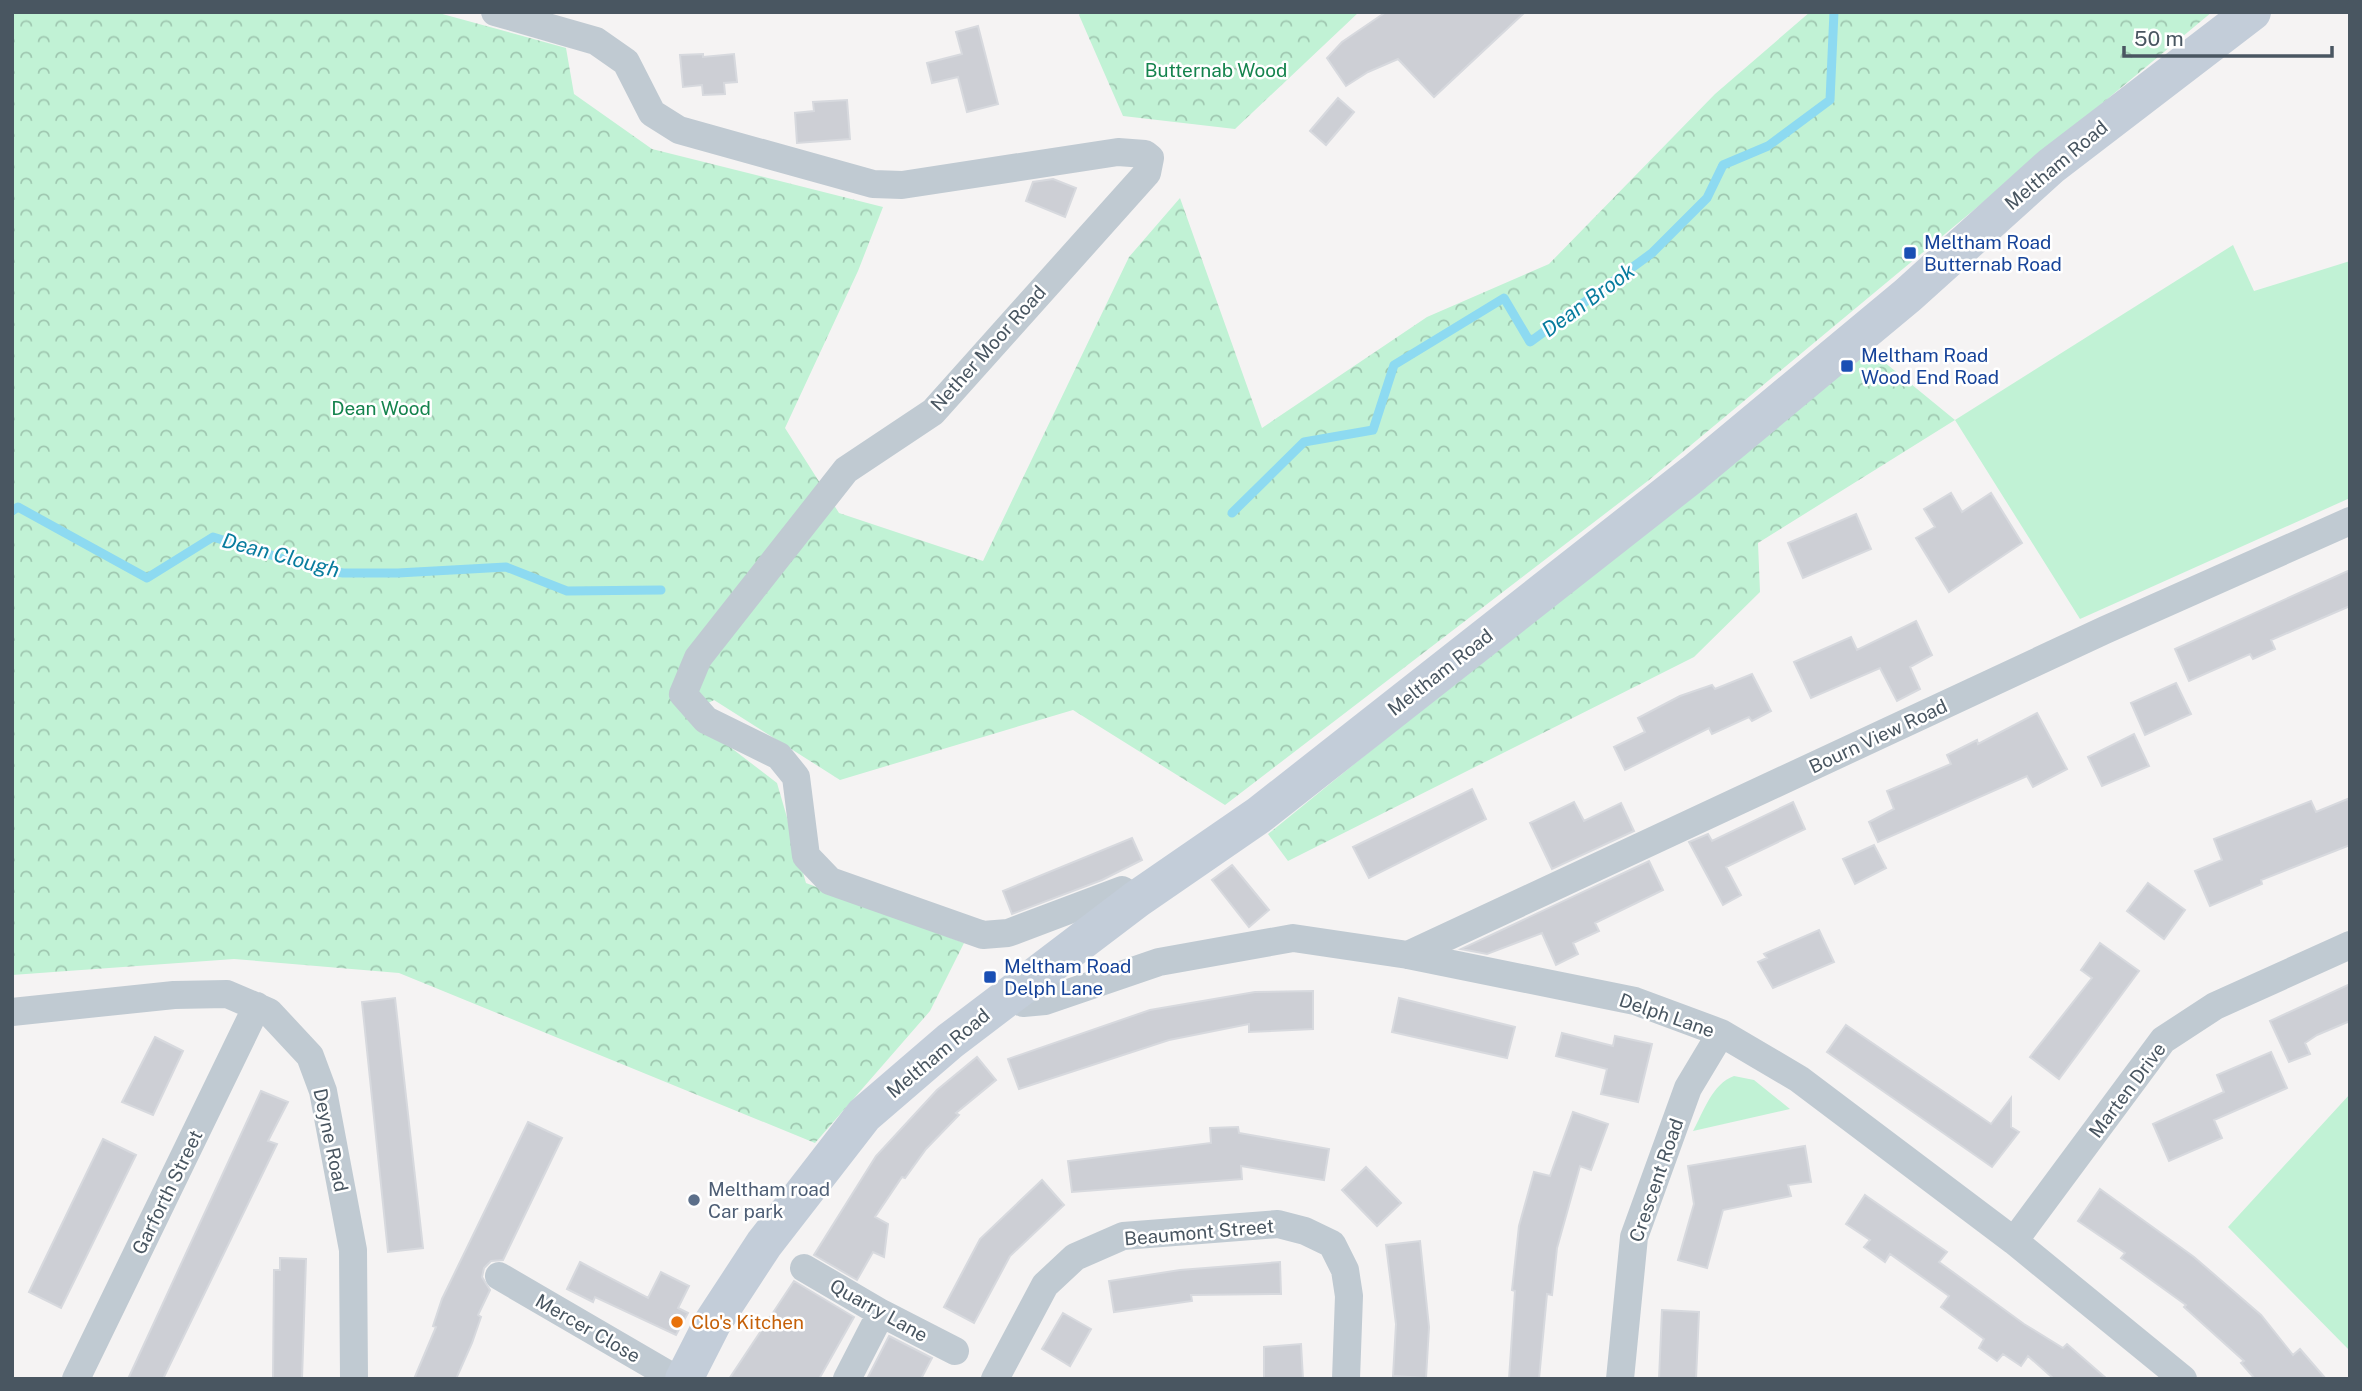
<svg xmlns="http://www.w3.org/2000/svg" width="2362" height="1391" font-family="'Public Sans',sans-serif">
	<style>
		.green { fill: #c1f2d5 }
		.forest { fill: url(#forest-crowns) }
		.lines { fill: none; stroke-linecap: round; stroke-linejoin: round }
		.stream { stroke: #8ddaf1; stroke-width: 9 }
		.building { fill: #cdcfd5; stroke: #d7d9de; stroke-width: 2 }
		.street { stroke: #c0cad2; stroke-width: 28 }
		.secondary { stroke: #c3cdd9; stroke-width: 38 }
		.transit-dot { fill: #1a4fb4; stroke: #fff; stroke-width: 2.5 }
		.service-dot { fill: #5c6f8a; stroke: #fff; stroke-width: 2.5 }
		.food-dot { fill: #e8710a; stroke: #fff; stroke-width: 2.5 }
		.labels { text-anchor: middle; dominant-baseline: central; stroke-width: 5; stroke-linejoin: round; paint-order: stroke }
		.park-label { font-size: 19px; fill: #14834d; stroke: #fff }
		.street-label { font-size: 19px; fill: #495661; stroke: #fff }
		.transit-label { font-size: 19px; fill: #164399; stroke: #fff; text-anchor: start }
		.service-label { font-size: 19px; fill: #4e5e75; stroke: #fff; text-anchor: start }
		.food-label { font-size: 19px; fill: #c56008; stroke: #fff; text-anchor: start }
		.water-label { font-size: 21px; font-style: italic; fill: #087c9e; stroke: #fff }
	</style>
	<defs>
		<pattern id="forest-crowns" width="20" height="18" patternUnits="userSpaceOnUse" patternTransform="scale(1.75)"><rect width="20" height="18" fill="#c1f2d5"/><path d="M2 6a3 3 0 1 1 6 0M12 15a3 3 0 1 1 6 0" fill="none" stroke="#9fc7b0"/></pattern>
	</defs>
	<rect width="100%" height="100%" fill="#f5f3f3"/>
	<path class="green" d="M2233 245 2254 291 2350 261V498L2080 619 1955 420Z
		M1734 1076 1754 1080 1790 1109 1693 1131C1704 1111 1712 1084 1734 1076Z
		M2350 1094V1351L2228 1227Z"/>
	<path class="forest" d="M12 12H435L566 48 574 94 652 149 883 207 858 271 785 428 839 513 983 561 1129 257 1180 198 1262 428 1427 317 1549 264 1715 94 1810 12H2212L1649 480 1225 805 1073 710 840 780 714 700 687 714 777 783 806 883 964 943 930 1011 815 1143 399 973 234 959 12 975Z
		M1081 12H1359L1235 129 1123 116 1079 15Z
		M1867 348 1955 420 1758 543 1760 592 1694 657 1288 861 1268 834Z"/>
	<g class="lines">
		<path class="stream" d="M12 511 18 507 147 578 213 537 313 568 343 573H398L506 567 567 591 661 590
			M1232 513 1304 442 1373 430 1394 365 1504 298 1530 342 1652 253 1707 198 1723 165 1768 146 1830 100 1834 12"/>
	</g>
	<path class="building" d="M1386 12H1525L1434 97 1398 59 1368 72 1346 86 1327 58 1342 42Z
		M978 26 998 104 967 112 958 77 932 83 927 63 962 54 956 32Z
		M703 54V57L734 54 737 82 724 83 725 94 703 95 702 85 683 87 680 55Z
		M1338 98 1354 112 1326 145 1310 131Z
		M847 100 850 139 797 143 795 113 814 111 813 102Z
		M1053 179 1076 188 1065 217 1026 201 1033 182Z
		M1951 493 1962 512 1991 493 2022 543 1949 592 1916 538 1935 527 1924 509Z
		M1856 514 1871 549 1803 578 1788 543Z
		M2350 570V606L2271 640 2275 649 2253 659 2250 654 2189 681 2175 649Z
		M1916 621 1932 655 1910 667 1920 689 1897 701 1880 668 1811 698 1794 662 1851 637 1857 650Z
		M1752 674 1771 711 1752 721 1749 717 1712 734 1709 728 1625 770 1614 747 1645 732 1638 718 1680 696 1712 685 1715 689Z
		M2176 683 2191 714 2145 735 2131 703Z
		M2037 713 2067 769 2033 787 2027 776 1878 842 1869 822 1894 809 1887 791 1951 764 1947 755 1977 740 1978 744Z
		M2134 734 2149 766 2102 786 2088 757Z
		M1472 789 1486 819 1369 878 1353 847Z
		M2350 798V845L2261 880 2262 884 2210 906 2195 871 2222 860 2214 839 2311 801 2316 812Z
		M1574 802 1584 821 1621 803 1634 831 1552 869 1530 823Z
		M1793 802 1805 829 1726 867 1741 895 1723 905 1689 842 1708 834 1712 841Z
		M1132 838 1142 860 1102 880 1012 914 1003 891Z
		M1874 845 1886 868 1855 884 1843 859Z
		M1649 861 1663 890 1595 923 1599 931 1573 943 1578 954 1556 965 1542 933 1487 954 1461 949Z
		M1232 865 1269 910 1249 927 1212 880Z
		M2148 883 2185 910 2164 939 2127 911Z
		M1819 930 1834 962 1773 988 1758 962 1767 958 1764 954Z
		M2100 943 2139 971 2059 1079 2030 1057 2092 978 2081 970Z
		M2350 984V1021L2317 1035 2305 1043 2310 1054 2289 1062 2270 1021Z
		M1313 991V1029L1249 1032V1024L1169 1040 1019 1089 1008 1059 1150 1010 1255 992Z
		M395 998 423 1248 388 1252 362 1002Z
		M1399 998 1515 1027 1507 1058 1392 1032Z
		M1846 1025 1991 1124 2011 1098V1127L2019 1132 1992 1167 1827 1052Z
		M1562 1033 1613 1046 1615 1036 1652 1044 1638 1102 1601 1094 1607 1069 1556 1056Z
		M155 1037 183 1051 153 1115 122 1102Z
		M2271 1052 2287 1088 2214 1120 2222 1138 2169 1161 2153 1124 2224 1092 2217 1075Z
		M977 1057 996 1080 956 1113 959 1115 926 1149 905 1178 902 1177 875 1217 888 1224 884 1257 873 1252 857 1280 814 1255 876 1156 937 1090Z
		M261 1091 288 1102 268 1141 277 1144 163 1379H128Z
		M1573 1112 1608 1124 1591 1170 1580 1166 1557 1248 1552 1295 1547 1294 1539 1379H1509L1515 1291 1512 1290 1519 1226 1534 1172 1550 1176Z
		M528 1122 562 1138 503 1260 491 1261 484 1268 482 1277 490 1290 478 1315 481 1317 472 1343 456 1379H414L436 1327 433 1326 442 1299Z
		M1238 1127 1239 1133 1329 1149 1324 1180 1241 1166 1242 1179 1072 1192 1068 1161 1211 1143 1210 1128Z
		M103 1139 136 1155 61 1308 29 1292Z
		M1805 1146 1811 1182 1788 1185 1791 1196 1723 1210 1707 1268 1678 1260 1694 1204 1688 1166Z
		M1366 1167 1401 1203 1377 1226 1342 1190Z
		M1042 1180 1064 1205 1010 1256 974 1323 944 1307 980 1239Z
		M2100 1189 2194 1257 2261 1315 2293 1355 2300 1349 2326 1379H2255L2241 1363 2244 1361 2184 1307 2186 1305 2121 1258 2125 1253 2078 1221Z
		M1865 1195 1947 1252 1939 1262 2024 1324 2063 1348 2067 1344 2107 1379H2054L2028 1356 2021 1366 2003 1354 1997 1361 1979 1348 1984 1339 1941 1307 1949 1296 1890 1254 1885 1262 1864 1247 1870 1240 1846 1224Z
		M1420 1241 1429 1327 1426 1378 1393 1376 1396 1324 1386 1245Z
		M280 1258 306 1259 302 1379H273L274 1270H280Z
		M580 1262 648 1298 661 1272 689 1286 678 1308 688 1313 676 1335 595 1297 593 1302 567 1289Z
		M1280 1262 1281 1294 1191 1295 1192 1301 1114 1312 1109 1281 1180 1270Z
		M794 1281 854 1317 819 1379H729Z
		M1662 1310 1699 1312 1696 1379H1659Z
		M1063 1313 1091 1329 1070 1366 1042 1349Z
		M889 1336 932 1358 921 1379H867Z
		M1301 1344 1303 1379H1264V1347Z"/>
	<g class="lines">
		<path class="street" d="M495 12 596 41 626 62 652 113 679 130 873 184 902 185 1118 152 1145 154 1150 158 1147 173 933 412 846 470 698 658 683 694 706 720 779 756 796 777 806 856 830 881 983 935 1008 933 1122 890 1137 899
			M1408 955 2105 630 2350 521
			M1010 995 1023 1003 1045 1001 1159 962 1293 938 1408 955 1635 1001 1721 1033 1799 1079 2014 1241 2183 1379
			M12 1012 174 995 227 994 269 1012 310 1056 323 1091 353 1250 354 1379
			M2014 1241 2163 1040 2215 1006 2350 945
			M804 1268 881 1313 955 1351
			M499 1276 676 1379
			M76 1379 257 1006
			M847 1379 881 1313
			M995 1379 1045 1285 1075 1257 1123 1236 1278 1224 1305 1231 1332 1244 1345 1270 1349 1296 1346 1379
			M1620 1379 1634 1237 1688 1088 1721 1033"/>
		<path class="secondary" d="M684 1379 713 1322 764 1244 864 1115 950 1041 1137 899 1259 815 1694 473 1908 295 2051 166 2252 12"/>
	</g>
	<g class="transit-dot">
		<rect x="1903" y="246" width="14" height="14" rx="3.5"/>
		<rect x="1840" y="359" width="14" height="14" rx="3.5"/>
		<rect x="983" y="970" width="14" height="14" rx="3.5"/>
	</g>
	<circle class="service-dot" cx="694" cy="1200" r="7"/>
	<circle class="food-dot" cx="677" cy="1322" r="7"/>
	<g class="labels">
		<g class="park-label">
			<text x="1216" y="70">Butternab Wood</text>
			<text x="381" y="408">Dean Wood</text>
		</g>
		<g class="street-label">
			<text transform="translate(2056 165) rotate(-40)">Meltham Road</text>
			<text transform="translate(988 348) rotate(-48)">Nether Moor Road</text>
			<text transform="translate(1440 672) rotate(-38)">Meltham Road</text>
			<text transform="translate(1878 736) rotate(-25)">Bourn View Road</text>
			<text transform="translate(1667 1015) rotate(19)">Delph Lane</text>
			<text transform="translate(938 1053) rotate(-40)">Meltham Road</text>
			<text transform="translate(2127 1090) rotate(-53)">Marten Drive</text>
			<text transform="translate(331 1140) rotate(78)">Deyne Road</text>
			<text transform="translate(1656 1180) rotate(-71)">Crescent Road</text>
			<text transform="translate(167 1192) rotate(-64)">Garforth Street</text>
			<text transform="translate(1199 1232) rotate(-5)">Beaumont Street</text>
			<text transform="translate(879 1310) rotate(29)">Quarry Lane</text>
			<text transform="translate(588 1328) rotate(30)">Mercer Close</text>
		</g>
		<g class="transit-label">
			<text x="1924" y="242">Meltham Road<tspan x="1924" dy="22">Butternab Road</tspan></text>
			<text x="1861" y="355">Meltham Road<tspan x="1861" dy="22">Wood End Road</tspan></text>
			<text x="1004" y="966">Meltham Road<tspan x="1004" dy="22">Delph Lane</tspan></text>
		</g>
		<g class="service-label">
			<text x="708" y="1189">Meltham road<tspan x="708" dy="22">Car park</tspan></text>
		</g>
		<g class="food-label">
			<text x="691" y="1322">Clo's Kitchen</text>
		</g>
		<g class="water-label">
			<text transform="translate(1588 300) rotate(-36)">Dean Brook</text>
			<text transform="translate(281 555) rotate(15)">Dean Clough</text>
		</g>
	</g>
	<rect width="2362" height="1391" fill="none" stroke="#495661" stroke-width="28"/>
	<path d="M2124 46v10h208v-10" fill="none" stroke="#495661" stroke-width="3.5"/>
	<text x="2134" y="46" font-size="21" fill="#495661" stroke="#ffffff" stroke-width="5" paint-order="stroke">50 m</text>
</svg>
